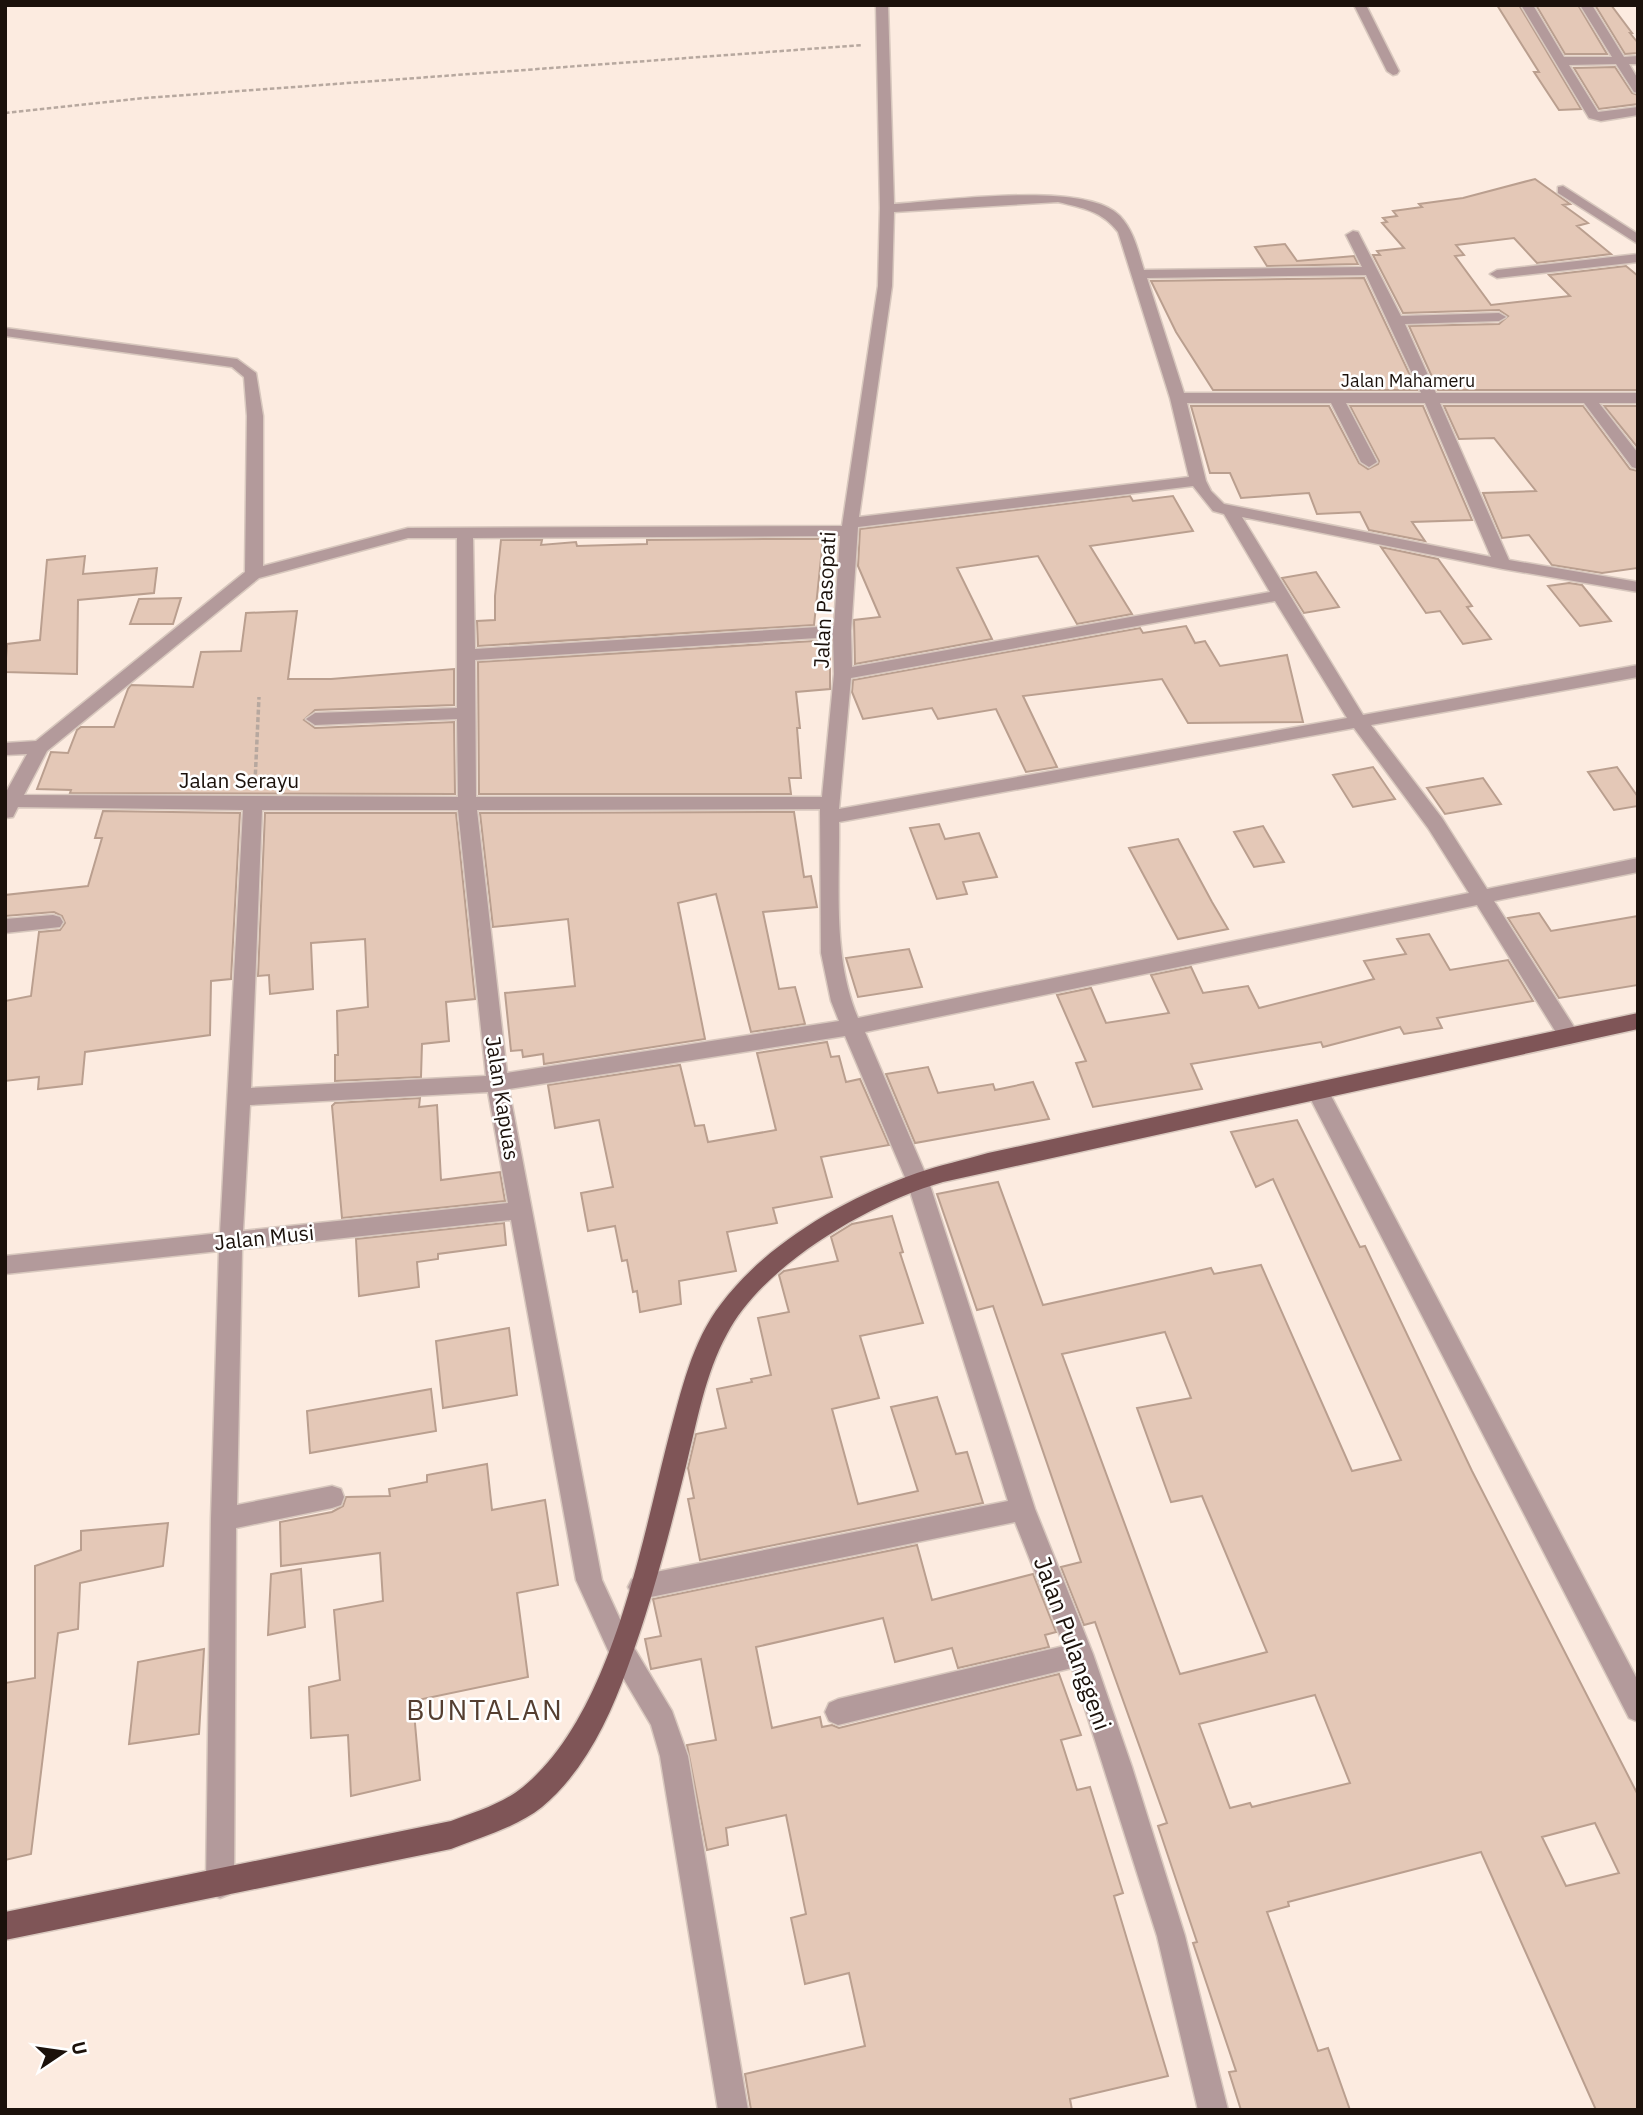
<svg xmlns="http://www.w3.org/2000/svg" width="1643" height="2115" font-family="'IBM Plex Sans',sans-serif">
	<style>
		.building { fill: #e4c8b7; stroke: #ba9f8f; stroke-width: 2; fill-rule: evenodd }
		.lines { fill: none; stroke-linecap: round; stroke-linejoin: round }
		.minor-casing { stroke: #d8c8be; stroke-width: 3 }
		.major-casing { stroke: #d8c8be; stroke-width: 3 }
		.path-far1 { stroke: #b7a89f; stroke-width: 2.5; stroke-dasharray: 4.5 2.5; stroke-linecap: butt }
		.path { stroke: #b7a89f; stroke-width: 3.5; stroke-dasharray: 5 2.5; stroke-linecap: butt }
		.minor { fill: #b39a9b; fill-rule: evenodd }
		.major { fill: #7f5557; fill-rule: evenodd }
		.labels { text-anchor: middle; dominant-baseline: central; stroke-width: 5; stroke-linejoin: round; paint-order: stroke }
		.far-street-label { font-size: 18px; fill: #1b110b; stroke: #fff }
		.street-label { font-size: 21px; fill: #1b110b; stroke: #fff }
		.near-street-label { font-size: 24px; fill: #1b110b; stroke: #fff }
		.near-quarter-label { font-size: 28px; letter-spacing: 2px; fill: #553e30; stroke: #fff }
	</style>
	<rect width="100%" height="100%" fill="#fcebe0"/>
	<path class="building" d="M1497 5H1519L1581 109 1559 110 1534 72H1539Z
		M1536 5H1578L1607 54H1565Z
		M1595 5H1611L1632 33H1630L1638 43V53L1625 54Z
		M1615 67 1632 93 1638 95V104L1599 109 1574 68Z
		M1535 179 1570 204 1563 205 1588 223 1577 226 1611 254 1537 263 1514 238 1456 245 1464 255 1455 256 1491 305 1570 296 1549 275 1626 266 1638 276V390H1438L1409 326 1499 324 1508 316 1499 310 1403 313 1373 255H1380L1377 251 1404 248 1382 223 1387 222 1383 218 1397 216 1393 211 1422 207 1419 204 1463 198Z
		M1285 244 1297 261 1354 256 1358 264 1267 266 1255 247Z
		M1364 278 1417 390H1213L1176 332 1151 281Z
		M1191 406H1329L1359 463 1368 469 1378 464 1379 461 1350 406H1423L1472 520 1412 522 1425 541 1369 530 1360 512 1317 514 1309 493 1241 498 1230 473H1210Z
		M1444 406H1583L1630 469 1638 471V568L1602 573 1552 565 1529 535 1502 538 1483 493 1536 491 1494 438 1459 439Z
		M1604 406H1638V448Z
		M1130 496 1133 501 1173 496 1193 531 1090 546 1132 614 1077 624 1038 556 957 568 992 639 855 664 854 620 880 617 858 566 860 529Z
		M770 539H823L814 625 478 646 477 621 495 620V596L501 540H542L541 545 576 542 577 546 647 544V540Z
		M1381 547 1438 559 1472 606 1467 607 1491 639 1463 644 1440 611 1426 613Z
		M85 556 83 574 157 568 154 593 78 600 77 674 5 672 7 644 40 640 47 560Z
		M1316 572 1339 607 1304 613 1282 578Z
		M1569 583 1582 585 1611 621 1580 626 1548 586Z
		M181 598 173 624H130L139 599Z
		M297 611 288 679H331L454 669V705L315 710 304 720 315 728 454 722 455 794 70 793 71 790 37 789 51 752 68 753 77 730 81 727H114L128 689 131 685 193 687 201 652 241 651 246 613Z
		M1186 626 1195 643 1205 641 1220 666 1287 655 1303 722 1188 723 1162 679 1023 696 1057 767 1026 772 996 709 938 719 932 708 863 719 852 692 853 680 1140 628 1143 633Z
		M830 640V689L796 692 800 728H797L801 778H789L791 794H479L478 662Z
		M1373 767 1395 799 1353 807 1333 775Z
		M1617 767 1638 797V806L1614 810 1588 772Z
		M1483 778 1501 804 1445 814 1427 788Z
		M103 811 240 813 231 979 211 981 210 1035 85 1052 82 1084 38 1089 39 1077 5 1081V1001L31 996 39 932 60 930 65 923 62 916 54 912 5 916V895L88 886 102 838H95Z
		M794 812 804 877 811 876 817 907 763 912 779 989 795 987 805 1024 751 1032 716 894 678 903 705 1039 544 1064 543 1054 523 1057 522 1050 511 1051 505 993 575 986 568 919 493 927 480 813Z
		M265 813H456L475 999 446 1002 449 1041 422 1044 421 1077 335 1081V1055H338L337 1011 368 1007 365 939 311 943 313 989 270 994 269 975 258 976Z
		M939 824 945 839 979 833 997 877 963 882 967 894 937 899 910 828Z
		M1263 826 1284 862 1254 867 1234 832Z
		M1178 839 1212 902 1228 929 1178 939 1129 848Z
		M1539 913 1551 931 1638 916V985L1559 998 1508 918Z
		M1429 934 1450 970 1508 960 1533 1001 1437 1018 1442 1028 1404 1034 1400 1027 1323 1047 1321 1042 1191 1064 1202 1089 1093 1107 1076 1063 1086 1061 1057 995 1091 988 1106 1023 1169 1013 1151 975 1191 967 1203 993 1248 986 1259 1008 1374 979 1364 961 1406 954 1397 939Z
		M909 949 922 987 858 997 846 958Z
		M827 1042 831 1057 839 1056 846 1082 860 1079 889 1145 821 1157 832 1197 773 1208 777 1223 727 1232 736 1271 679 1281 681 1304 640 1312 637 1291 633 1292 627 1260 622 1261 615 1226 588 1231 581 1193 613 1187 599 1120 555 1128 548 1085 680 1065 695 1126 704 1125 708 1142 776 1130 757 1053Z
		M928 1067 938 1093 993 1084 995 1090 1033 1082 1049 1119 915 1143 886 1074Z
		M420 1098 419 1107 437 1105 441 1180 500 1172 505 1201 342 1218 332 1106 335 1103Z
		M1297 1120 1360 1247 1365 1246 1472 1471 1638 1795V2110H1596L1481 1852 1288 1902 1289 1906 1267 1912 1318 2051 1328 2048 1350 2110H1241L1229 2072 1236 2071 1193 1943 1197 1942 1158 1826 1167 1823 1095 1622 1084 1625 1061 1567 1081 1562 993 1306 977 1310 937 1194 998 1182 1043 1305 1211 1268 1214 1274 1261 1265 1352 1471 1401 1460 1273 1179 1256 1187 1231 1132ZM1165 1332 1191 1398 1137 1408 1171 1502 1202 1496 1267 1652 1180 1674 1062 1354ZM1315 1695 1350 1783 1252 1807 1250 1803 1230 1808 1199 1724ZM1595 1823 1619 1873 1566 1886 1542 1837Z
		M892 1216 903 1252 900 1253 923 1323 860 1336 879 1398 832 1409 858 1504 918 1491 891 1407 937 1397 956 1454 967 1452 983 1503 700 1560 688 1499 694 1498 688 1468 696 1434 726 1428 717 1389 752 1382 751 1379 771 1375 758 1318 789 1312 779 1275 784 1271 838 1261 831 1237 852 1224Z
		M504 1223 506 1245 438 1254V1259L417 1262 419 1287 359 1296 356 1239Z
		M509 1328 517 1395 443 1408 436 1341Z
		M431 1389 436 1431 310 1453 307 1411Z
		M487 1464 492 1510 545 1500 558 1585 517 1593 528 1677 413 1701 420 1780 351 1796 348 1735 311 1738 309 1687 340 1680 334 1610 383 1601 380 1553 281 1566 280 1522 332 1512 343 1506 346 1497 390 1496 389 1489 427 1482V1475Z
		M168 1523 163 1566 80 1583 78 1629 58 1633 31 1854 5 1860V1683L35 1678V1566L81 1550V1531Z
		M917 1545 932 1600 1033 1574 1056 1632 1045 1635 1049 1647 958 1668 952 1648 895 1662 883 1618 756 1647 772 1728 820 1717 822 1727 832 1725 839 1728 1059 1674 1081 1735 1061 1740 1077 1790 1090 1787 1123 1893 1114 1896 1168 2076 1070 2099 1072 2110H751L745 2074 865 2046 849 1973 805 1984 791 1918 806 1914 786 1815 726 1828 728 1845 707 1850 687 1745 716 1740 701 1659 651 1669 645 1639 661 1636 653 1599Z
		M301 1569 305 1627 268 1635 271 1574Z
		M204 1649 199 1734 129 1744 138 1662Z"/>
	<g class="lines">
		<defs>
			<path id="minor" d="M876 5H888L894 204C944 201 1086 180 1120 216 1134 231 1138 251 1144 270L1362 267 1346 235 1353 231 1358 232 1401 316 1499 313 1506 317 1499 321 1405 324 1436 393H1638V403H1599L1638 453V469L1632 467 1584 403H1440L1509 560 1638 582V592L1503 569 1242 517 1363 715 1638 665V677L1371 725 1442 818 1487 889 1638 858V872L1494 901 1576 1030 1579 1036 1576 1042 1569 1044 1562 1042 1477 905 865 1032 929 1182 1035 1509 1093 1654 1132 1767 1185 1936 1228 2110H1198L1157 1936 1072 1668 838 1725 829 1721 825 1712 829 1703 838 1699 1064 1646 1015 1522 641 1599 632 1595 628 1587 632 1579 641 1575 1008 1501 907 1182 845 1036 509 1089 602 1580 630 1641 672 1711 688 1756 748 2110H718L660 1756 651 1725 612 1659 576 1580 511 1220 242 1249 237 1505 332 1486 341 1489 344 1497 341 1505 332 1508 236 1528 234 1884 230 1894 220 1898 210 1894 206 1884 211 1519 219 1251 5 1274V1256L220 1233 243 810 18 807 13 817 5 818V794L27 754 5 755V743L36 741 245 572 247 416 244 377 232 367 5 336V328L237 359 256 373 263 416V566L408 528 842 526 878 286 880 208ZM1058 202C1083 208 1102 211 1118 232L1170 398 1189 477 859 517 892 286 894 212ZM1366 275 1421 393H1184L1147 278ZM1187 403H1331L1361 462 1369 467 1377 462 1346 403H1425L1491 557 1224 504 1211 491 1206 481ZM1193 486 1213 511 1224 514 1270 592 852 667 851 631 858 527ZM840 536 834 626 475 649 473 538ZM408 538H457V708L315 713 306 719 315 725 457 719 458 797 24 795 47 751 259 578ZM1275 601 1347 718 839 809 851 678ZM833 637 834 674 822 797H476L475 660ZM1354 728 1428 828 1469 893 858 1018C832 957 840 886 839 822ZM820 809 821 953 831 1001 839 1021 507 1073 477 810ZM262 810H458L486 1076 251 1088ZM488 1092 508 1203 243 1231 250 1105Z
				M1354 5H1366L1399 71 1397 74 1393 75 1387 71Z
				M1521 5H1533L1564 57H1612L1580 5H1592L1624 57 1638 56V64H1629L1638 79V93L1634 92 1616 64 1569 65 1598 112 1638 107V115L1601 121 1589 118Z
				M1563 186 1638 234V244L1558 193V187Z
				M1638 254V262L1497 278 1490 274 1497 270Z
				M53 915 60 917 63 922 60 927 5 933V919Z
				M1318 1084 1326 1086 1329 1092 1638 1681V1722L1629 1718 1307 1092 1310 1086Z"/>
			<path id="major" d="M1638 1013V1029L943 1182C869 1203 763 1265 727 1334 705 1374 697 1422 686 1466 669 1534 652 1602 627 1669 609 1719 584 1772 542 1807 517 1827 481 1837 451 1849L5 1940V1912L451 1821C475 1812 502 1804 523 1787 612 1714 641 1544 669 1436 681 1392 692 1341 721 1304 768 1242 844 1199 917 1173 940 1165 964 1160 988 1153Z"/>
		</defs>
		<use href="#minor" class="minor-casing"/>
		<use href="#major" class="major-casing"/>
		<path class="path-far1" d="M5 113 145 98 863 45"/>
		<path class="path" d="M255 782 259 697"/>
		<use href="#minor" class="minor"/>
		<use href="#major" class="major"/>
	</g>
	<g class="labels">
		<g class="far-street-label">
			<text x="1408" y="380">Jalan Mahameru</text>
		</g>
		<g class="street-label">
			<text transform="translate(824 600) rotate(-87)">Jalan Pasopati</text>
			<text x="239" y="780">Jalan Serayu</text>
			<text transform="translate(503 1098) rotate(81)">Jalan Kapuas</text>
			<text transform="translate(264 1237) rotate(-6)">Jalan Musi</text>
		</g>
		<g class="near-street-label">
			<text transform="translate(1073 1643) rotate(70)">Jalan Pulanggeni</text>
		</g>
		<g class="near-quarter-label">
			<text x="485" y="1709">BUNTALAN</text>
		</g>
	</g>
	<rect width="1643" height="2115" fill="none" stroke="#1b110b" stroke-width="14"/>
	<g transform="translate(63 2052) rotate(77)" stroke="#ffffff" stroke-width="5" paint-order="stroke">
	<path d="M0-5L12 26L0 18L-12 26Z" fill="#1b110b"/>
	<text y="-10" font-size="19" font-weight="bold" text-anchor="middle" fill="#1b110b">U</text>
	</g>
</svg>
